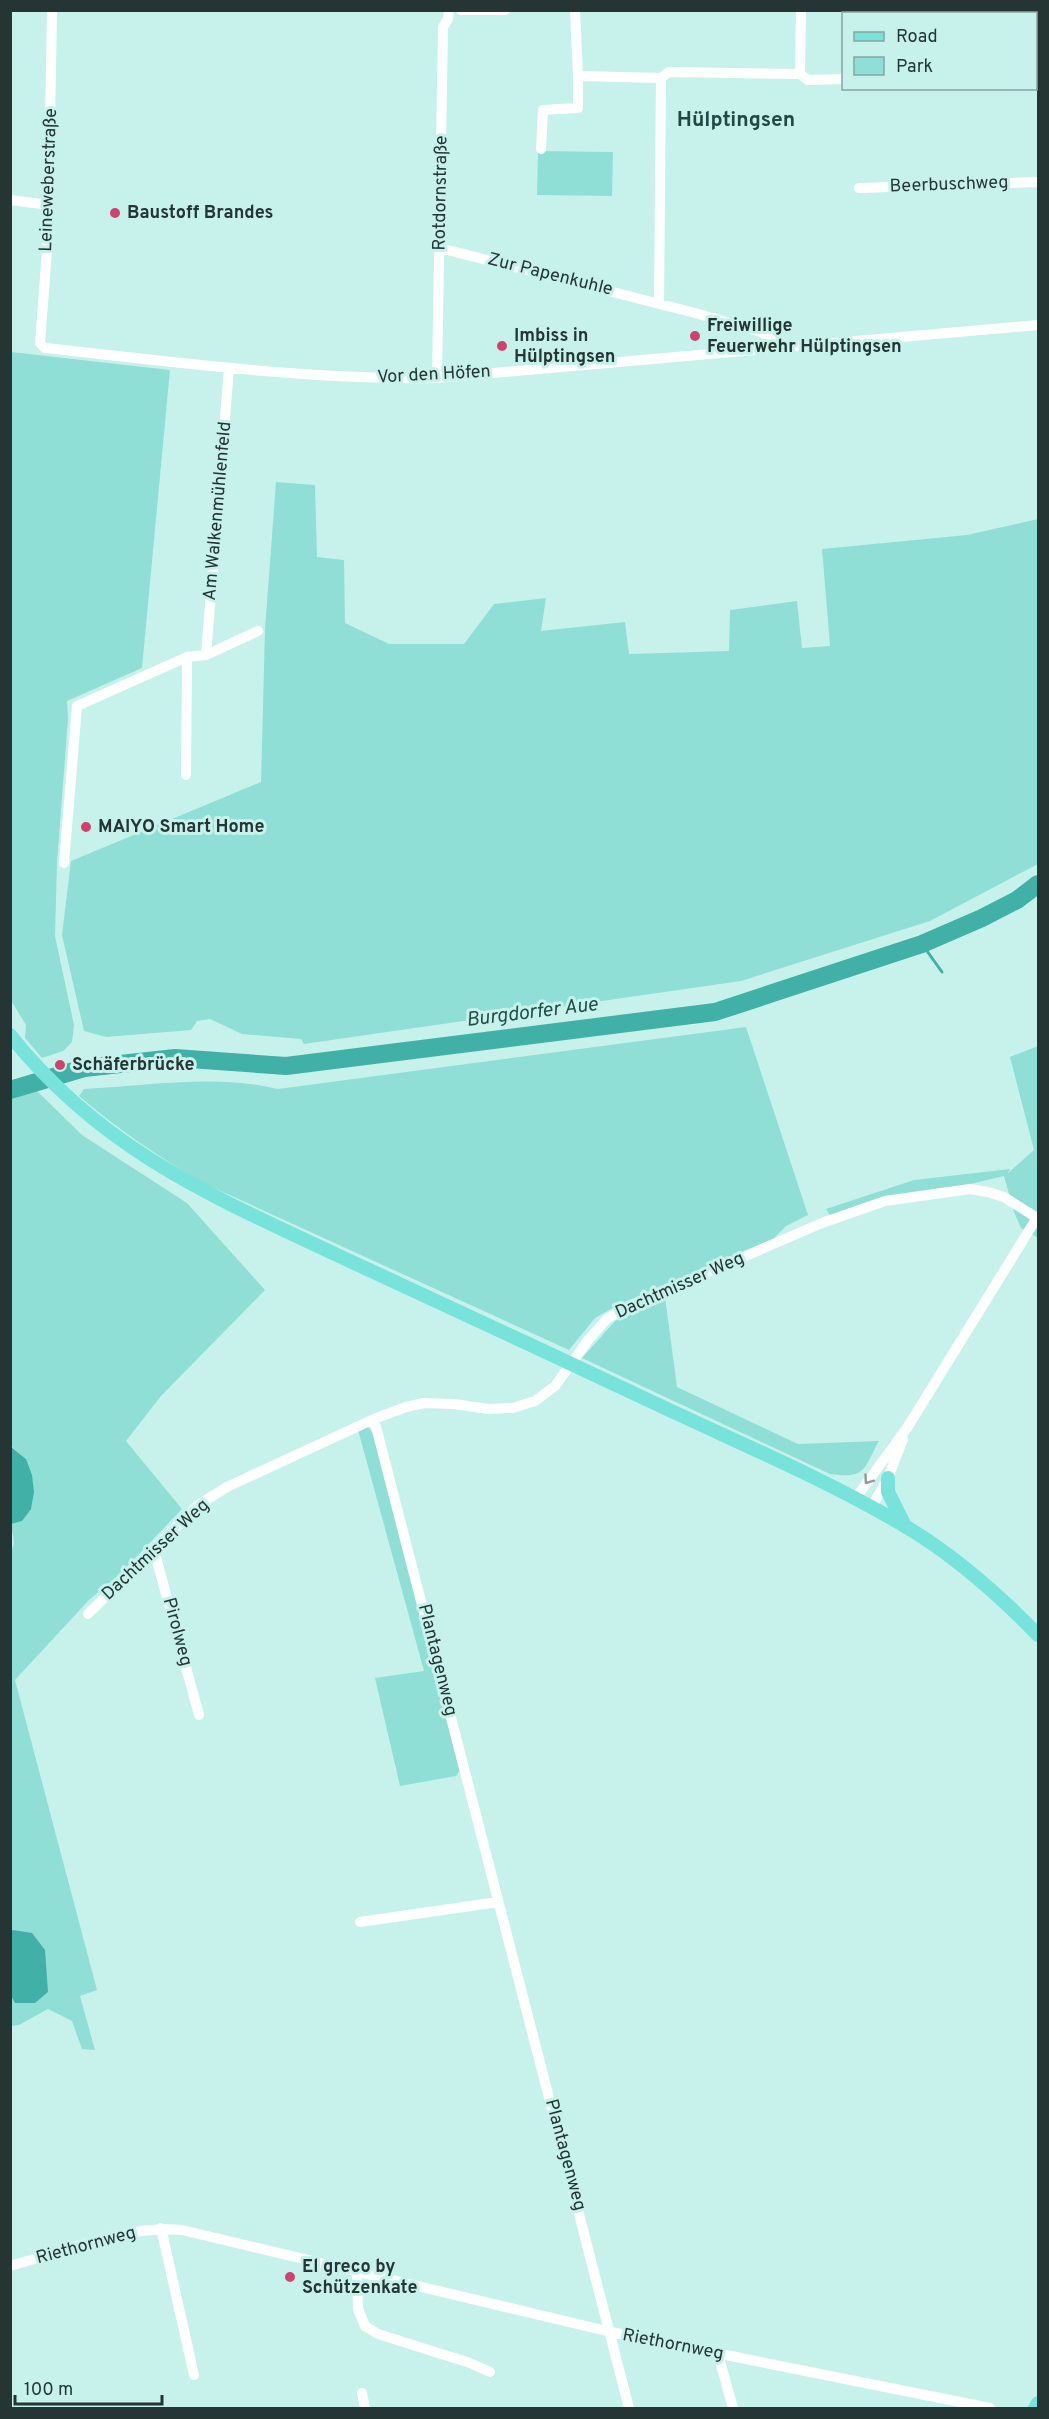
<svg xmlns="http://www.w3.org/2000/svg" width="1049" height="2419" font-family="Overpass,sans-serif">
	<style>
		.green { fill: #90dfd6 }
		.water { fill: #41b0a6 }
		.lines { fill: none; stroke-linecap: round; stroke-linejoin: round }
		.stream { stroke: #41b0a6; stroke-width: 3 }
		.river { stroke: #41b0a6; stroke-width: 18 }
		.minor { stroke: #fff; stroke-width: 10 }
		.major { stroke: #77e3db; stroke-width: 14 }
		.oneway { stroke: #929a99 }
		.poi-dot { fill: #d0426b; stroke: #c7f2ec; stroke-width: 2 }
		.labels { text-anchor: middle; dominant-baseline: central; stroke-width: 6; stroke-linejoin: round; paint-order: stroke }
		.street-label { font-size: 18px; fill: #243533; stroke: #c7f2ec }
		.poi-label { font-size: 18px; font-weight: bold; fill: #243533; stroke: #c7f2ec; text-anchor: start }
		.water-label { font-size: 20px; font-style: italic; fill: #20504b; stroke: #c7f2ec }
		.quarter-label { font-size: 21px; font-weight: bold; fill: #224844; stroke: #c7f2ec }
	</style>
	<rect width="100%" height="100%" fill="#c7f2ec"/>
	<path class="green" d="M538 151 613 152 612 196 537 195Z
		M11 352 170 370 142 668 67 701 68 719 57 863 55 936 74 1025 72 1042 63 1051 42 1058 25 1038 26 1025 10 999Z
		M276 482 315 485 317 557 344 560 345 623 389 644H464L494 604 546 598 541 631 625 622 629 654 729 651 730 610 797 601 802 648 830 646 822 549 967 535 1038 519V864L930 921 741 981 304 1044 301 1039 242 1034 210 1019 197 1021 191 1030 106 1037 84 1031 62 935 71 861 261 782 265 629Z
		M746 1027 808 1215 786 1226 771 1241 618 1305 595 1318 569 1350 201 1182C158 1156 117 1129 79 1096L84 1089C147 1086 216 1074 278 1089Z
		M1038 1046V1238L1021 1228 1014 1212 1004 1176 831 1217 826 1209 914 1180 1010 1169 1008 1173 1034 1150 1010 1057Z
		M37 1091 82 1135 187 1203 265 1290 161 1396 126 1441 182 1509 122 1572 89 1600 15 1680 97 1990 80 1996 95 2050 82 2049 72 2021 48 2009 19 2025 11 2026V1996L15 2003 13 1930 11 1931 10 1552C18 1542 11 1534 11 1524L22 1521 26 1459 11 1446V1099Z
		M665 1297 677 1387 798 1444 879 1441C863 1470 866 1479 830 1474L582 1358 615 1321Z
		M368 1427 375 1436 460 1770 456 1776 400 1786 375 1678 424 1671 358 1430Z"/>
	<path class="water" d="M10 1446 26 1459 32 1475 34 1492 31 1509 22 1521 11 1524Z
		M13 1930 32 1933 45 1950 48 1992 35 2003H15L11 1996 10 1931Z"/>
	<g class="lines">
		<path class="stream" d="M922 944 942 972"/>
		<path class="river" d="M10 1090 84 1068 175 1058 286 1066 715 1012 922 944 982 918 1017 900 1038 884"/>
		<path class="minor" d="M52 10 48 238 40 343 45 348C175 362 306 380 437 378L1038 325
			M461 10H505
			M575 10 578 76 661 78 669 72 800 74 808 80 844 79
			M948 10 949 14
			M1036 67H1038
			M800 74 801 10
			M541 149 543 110 578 108V76
			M859 188 1038 182
			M10 200 49 205
			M440 248 695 313 761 332 785 347
			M659 303 661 78
			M437 378 443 27 448 19 449 10
			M206 655 258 631
			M186 775 187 657
			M64 863 77 706 187 657 206 655 229 368
			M374 1419 629 2408
			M855 1499 907 1428 1038 1216
			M871 1508 888 1478 903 1439
			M154 1550 199 1715
			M88 1614 198 1505 227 1487 374 1419 406 1407 424 1403 454 1404 488 1409 513 1408 535 1401 555 1386 589 1339 607 1319 625 1308 822 1223 885 1201 970 1189 988 1192 1004 1197 1037 1218
			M360 1922 498 1902
			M161 2228 194 2375
			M10 2266C61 2252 131 2224 182 2230L611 2332 990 2408
			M357 2272 358 2309 365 2326 378 2334 470 2363 490 2372
			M718 2354 733 2408
			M362 2393 365 2408"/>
		<path class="major" d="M10 1035C101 1149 209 1195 337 1255 446 1305 556 1357 665 1408 744 1445 827 1480 903 1525 953 1554 998 1594 1038 1635
			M888 1478V1492L904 1524
			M1035 2408 1038 2403"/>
	</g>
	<defs><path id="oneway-chevron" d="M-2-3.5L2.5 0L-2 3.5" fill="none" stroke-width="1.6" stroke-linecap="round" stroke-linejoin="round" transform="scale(1.5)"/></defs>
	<use class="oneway" href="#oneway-chevron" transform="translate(868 1480) rotate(126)"/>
	<g class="poi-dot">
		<circle cx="115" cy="213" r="6"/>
		<circle cx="695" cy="336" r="6"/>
		<circle cx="502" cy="346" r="6"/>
		<circle cx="86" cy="827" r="6"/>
		<circle cx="60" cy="1065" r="6"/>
		<circle cx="290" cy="2277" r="6"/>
	</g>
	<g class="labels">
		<g class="street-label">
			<text transform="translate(49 180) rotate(-88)">Leineweberstraße</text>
			<text transform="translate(949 185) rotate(-2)">Beerbuschweg</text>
			<text transform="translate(441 193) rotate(-89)">Rotdornstraße</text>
			<text transform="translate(550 275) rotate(14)">Zur Papenkuhle</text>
			<text transform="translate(434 375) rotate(-3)">Vor den Höfen</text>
			<text transform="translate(218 511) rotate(-85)">Am Walkenmühlenfeld</text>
			<text transform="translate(680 1286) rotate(-24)">Dachtmisser Weg</text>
			<text transform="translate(156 1550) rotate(-43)">Dachtmisser Weg</text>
			<text transform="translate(177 1632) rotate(75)">Pirolweg</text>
			<text transform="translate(437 1660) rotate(76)">Plantagenweg</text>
			<text transform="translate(565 2155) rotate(75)">Plantagenweg</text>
			<text transform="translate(86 2246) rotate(-15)">Riethornweg</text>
			<text transform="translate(673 2345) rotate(11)">Riethornweg</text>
		</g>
		<g class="poi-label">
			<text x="127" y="213">Baustoff Brandes</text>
			<text x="707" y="326">Freiwillige<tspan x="707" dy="21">Feuerwehr Hülptingsen</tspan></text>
			<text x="514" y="336">Imbiss in<tspan x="514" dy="21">Hülptingsen</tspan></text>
			<text x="98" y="827">MAIYO Smart Home</text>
			<text x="72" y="1065">Schäferbrücke</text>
			<text x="302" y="2267">El greco by<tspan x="302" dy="21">Schützenkate</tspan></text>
		</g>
		<g class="water-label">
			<text transform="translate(532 1013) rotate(-7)">Burgdorfer Aue</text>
		</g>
		<g class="quarter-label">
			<text x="736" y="120">Hülptingsen</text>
		</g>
	</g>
	<rect width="1049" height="2419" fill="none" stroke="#243533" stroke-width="24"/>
	<rect x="842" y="12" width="195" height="78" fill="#c7f2ec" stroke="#86a6a2" stroke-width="1.5"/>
	<rect x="854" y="32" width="30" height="9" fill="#77e3db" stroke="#86a6a2" stroke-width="1.5"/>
	<text x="896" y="42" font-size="18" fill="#243533">Road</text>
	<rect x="854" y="57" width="30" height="18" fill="#90dfd6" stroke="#86a6a2" stroke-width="1.5"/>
	<text x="896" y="72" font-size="18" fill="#243533">Park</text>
	<path d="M15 2395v9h147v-9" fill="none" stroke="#243533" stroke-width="3"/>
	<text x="24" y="2395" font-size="18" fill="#243533" stroke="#c7f2ec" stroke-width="4.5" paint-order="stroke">100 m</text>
</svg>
